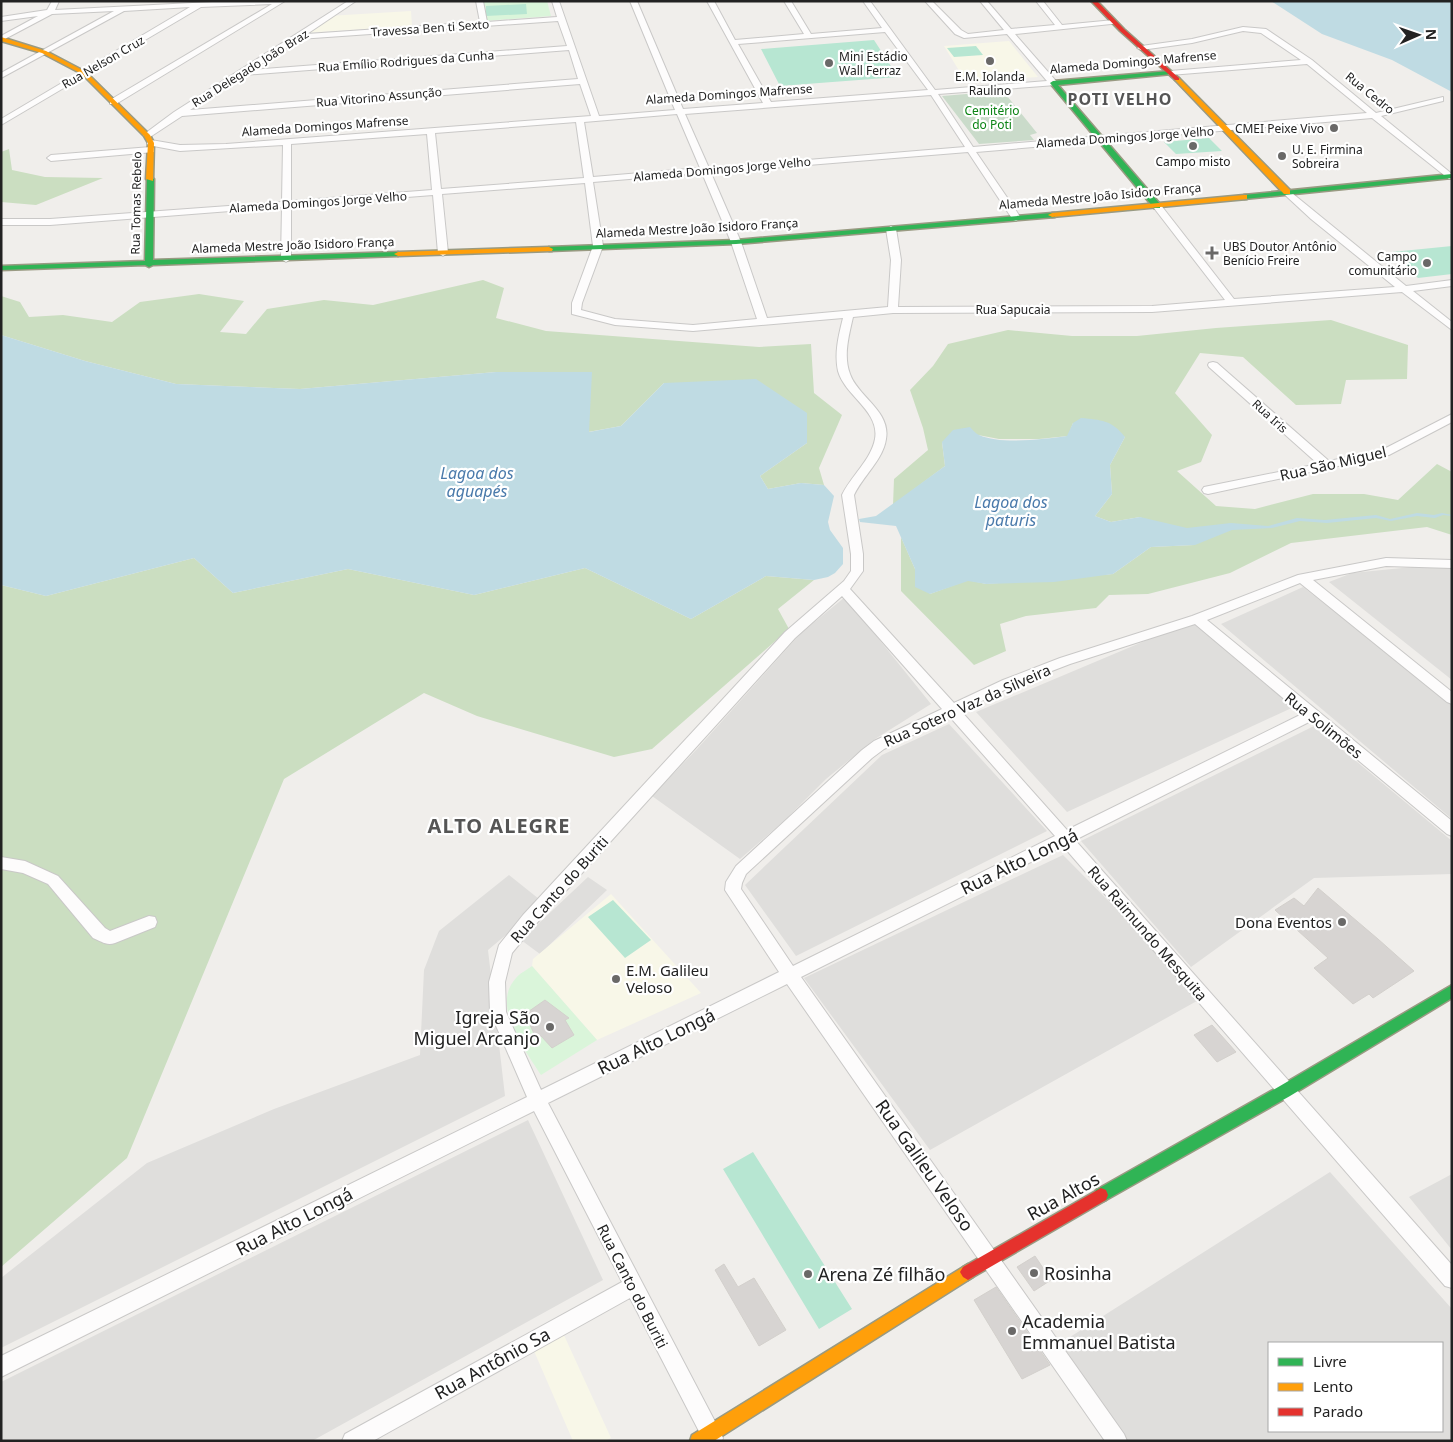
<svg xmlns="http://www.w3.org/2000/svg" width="1453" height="1442" font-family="'Noto Sans',sans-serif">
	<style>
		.residential { fill: #dfdedc; fill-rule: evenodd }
		.education { fill: #f8f7e8 }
		.forest { fill: #cbdec1 }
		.cemetery { fill: #cadbca }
		.park { fill: #daf5da }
		.pitch { fill: #b7e6d2 }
		.water { fill: #bfdbe3 }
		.building { fill: #d7d4d2; stroke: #d3d0cc }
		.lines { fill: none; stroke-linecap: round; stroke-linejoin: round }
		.street-casing { stroke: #c9c8c7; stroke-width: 2 }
		.fast-casing { stroke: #999a82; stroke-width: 3 }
		.slow-casing { stroke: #999a82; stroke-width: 3 }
		.jam-casing { stroke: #999a82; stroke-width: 3 }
		.street { fill: #fdfcfc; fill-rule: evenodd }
		.fast { fill: #30b455; fill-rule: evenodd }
		.slow { fill: #ff9f0a; fill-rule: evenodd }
		.jam { fill: #e5322d; fill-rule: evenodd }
		.poi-dot { fill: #6a6968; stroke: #fff; stroke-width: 2 }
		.labels { text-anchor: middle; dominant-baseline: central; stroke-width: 4.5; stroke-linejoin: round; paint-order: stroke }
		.far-street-label { font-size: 12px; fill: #222; stroke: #fff }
		.far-poi-label { font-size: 12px; fill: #222; stroke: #fff; text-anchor: start }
		.far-park-label { font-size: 12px; fill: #0c8416; stroke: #fff }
		.street-label { font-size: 15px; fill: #222; stroke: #fff }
		.poi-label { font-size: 15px; fill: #222; stroke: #fff; text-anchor: end }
		.far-district-label { font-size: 16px; font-weight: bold; letter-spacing: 1px; fill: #555; stroke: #fff }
		.water-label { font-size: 16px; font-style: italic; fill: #4a7aab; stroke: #fff }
		.near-street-label { font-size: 18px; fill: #222; stroke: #fff }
		.near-poi-label { font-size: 18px; fill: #222; stroke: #fff; text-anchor: start }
		.district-label { font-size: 20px; font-weight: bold; letter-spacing: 1px; fill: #555; stroke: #fff }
	</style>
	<rect width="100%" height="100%" fill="#f0eeeb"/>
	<path class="residential" d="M1452 563V680L1329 582 1352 573Z
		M1303 587 1452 704V819L1221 624Z
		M845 597 931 704 875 739 826 779 785 820 740 859 652 796 697 749 801 633Z
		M1197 619 1296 706 1067 812 976 712Z
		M949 724 1047 831 796 956 745 885 882 755Z
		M1314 726 1452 841V874L1314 878 1191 967 1081 841Z
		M1063 855 1204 997 930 1150 804 978Z
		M509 875 544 903 488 950 505 1096 1 1348V1278L147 1163 274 1109 420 1055 424 970 439 931Z
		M588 877 607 890 540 954 521 940Z
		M528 1120 603 1280 312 1441H1V1382Z
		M1330 1172 1452 1309V1441H1126L1059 1344ZM1269 1343H1442V1431H1269Z
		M1452 1174V1250L1409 1197Z"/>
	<path class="education" d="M411 11 412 26 302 33 328 16Z
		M1009 41 1038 77 966 82 944 46Z
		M611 894 701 993 597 1040 532 966 533 959Z
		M563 1333 611 1438 605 1441H573L534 1351Z"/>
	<path class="forest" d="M9 149 12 170 45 177 103 178 36 205 1 202V152Z
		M483 280 504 288 496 318 546 331 759 347 811 344 814 393 842 415 819 468 824 485 801 483 768 489 760 476 807 443 664 383 621 426 588 432 591 372H496L300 389 176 384 85 361 1 335V296L20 302 29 317 63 315 112 322 140 302 199 294 244 301 220 332 246 334 267 309 324 300 373 305Z
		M1331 320 1408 345 1407 379 1346 380 1341 404 1296 405 1243 357 1200 353 1175 393 1212 435 1201 462 1177 471 1216 506 1255 509 1313 494H1364L1398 500 1437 464 1452 472V535L1427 527 1291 543 1230 573 1148 594 1109 595 1096 608 1026 616 1000 624 1006 651 974 665 901 591V537L915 569 930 594 968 580 986 584 1113 574 1151 547 1194 545 1140 517 1111 522 1095 516 1112 494 1110 465 1125 437 1073 423 1068 436 1039 439H999L978 435 942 442 945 466 893 505 894 479 928 450 923 428 910 390 933 366 948 344 1008 330 1072 336H1137L1216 328Z
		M194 558 233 593 348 569 474 595 585 568 691 619 766 576 814 580 778 609 789 629 652 749 614 757 477 716 424 693 284 779 127 1158 1 1267V585L46 596Z"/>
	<path class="cemetery" d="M1003 91 1037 133 1030 135 1034 140 979 144 942 96Z"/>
	<path class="park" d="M482 1H547L551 16 484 21Z
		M532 966 597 1040 541 1075C526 1051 490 1006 516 978 520 973 527 970 532 966Z"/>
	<path class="pitch" d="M526 4 527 14 486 16V6Z
		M874 40 898 77 780 86 761 49Z
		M976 46 983 55 954 57 947 48Z
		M1209 138 1222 151 1176 154 1164 142Z
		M1452 246V274L1418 278 1392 252Z
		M613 900 651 940 625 958 588 917Z
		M753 1152 852 1309 819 1329 723 1169Z"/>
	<path class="water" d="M1271 1H1452V92L1392 60 1322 34Z
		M1 335 85 361 176 384 300 389 496 372H592L589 432 621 426 664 383 756 379 807 413V443L760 476 768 489 801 483 824 485 834 496 828 522 830 530 843 548V564L835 573 828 577 814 580 766 576 691 619 585 568 474 595 348 569 233 593 194 558 46 596 1 585Z
		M1081 418C1101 420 1112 420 1125 437L1110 465 1112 494 1095 516 1111 522 1140 517 1187 528 1231 523 1268 526 1297 518 1325 520 1376 515 1390 519 1417 513 1434 515 1442 513 1452 515V516L1443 515 1435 518 1417 516 1391 521 1376 518 1327 523 1300 521 1272 528 1232 530 1195 545 1151 547 1113 574 1054 582 986 584 968 581 930 594 915 587V569L896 526 860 522 859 519 876 516 945 466 942 442 953 430 970 427C973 430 976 434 979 435 1001 445 1044 439 1067 436L1073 423Z"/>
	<path class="building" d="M1318 888 1378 939 1414 971 1373 998 1369 994 1353 1004 1314 968 1328 958 1275 910 1294 898 1304 906Z
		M545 1000 569 1018 565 1020 574 1035 552 1048 541 1036 536 1038 525 1014Z
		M1212 1025 1236 1052 1217 1062 1194 1035Z
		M1035 1256 1051 1280 1034 1291 1017 1267Z
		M724 1264 738 1287 754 1278 786 1330 759 1346 715 1270Z
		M996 1287 1050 1365 1022 1379 974 1300Z"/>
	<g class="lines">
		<defs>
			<path id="street" d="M52 1H59L55 10 232 1H285L116 104H110V100L272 4 201 7 1 125V119L190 7 124 11 1 78V73L114 11 52 14 1 41V36L38 16 1 21V17L47 10Z
				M348 1H356L307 34 480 22 476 1H483L487 22 557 17 552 1H559L599 116 675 110 630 1H637L683 109 763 103 707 1H714L735 40 804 34 784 1H791L811 34 882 28 863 1H870L935 90 1047 81 1007 34 964 38 955 34 925 1H932L961 30 968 34 1004 30 980 1H987L1011 29 1055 25 1036 1H1043L1062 25 1114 20V24H1111L1015 34 1056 81V85L938 94 973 147 1367 113 1307 64 1170 75 1166 73 1170 71 1301 60 1261 33 1243 31 1192 43 1141 50 1137 48 1141 46 1192 39 1243 27 1266 29 1312 60 1376 113 1443 97V101L1381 116 1452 174V178L1449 179 1372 118 976 152 1021 218 1016 221 1013 220 968 152 711 173 741 242 767 318 888 307 891 260 886 229 891 226 896 229 901 260 898 307 1152 306 1225 300 1154 208V204H1160L1234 299 1395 287 1311 219 1284 194V190L1287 189 1406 286 1452 280V286L1413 291 1452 322V330L1402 292 1152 312 893 313 853 317C849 335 843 356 850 374 858 397 891 411 886 439 883 460 863 476 854 495L863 554V571L850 589 954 703 1003 680 1060 658 1192 616 1298 575 1386 558 1452 560V568L1386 566 1313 580 1452 692V704L1447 702 1300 583 1207 620 1452 821V836L1447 834 1311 721 1075 840 1452 1265V1288L1445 1286 1063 846 801 977 1124 1434 1127 1441H1105L787 984 548 1103 720 1431 723 1438 722 1441H704L630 1298 373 1441H342L345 1434 622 1282 534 1111 1 1377V1356L527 1097 490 1012 489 982 499 945 523 915 785 632 844 581 851 571V554L842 495C851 476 871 460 875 439 880 411 845 396 838 371 834 353 839 334 843 318L693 331 615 325 572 314V303L593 246 585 183 442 194 448 253 443 256 438 253 433 195 291 206V259L286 262 281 259 282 207 50 225H1V219H50L282 202 283 145 180 151 148 145 147 143 151 140 180 145 226 144 591 116 580 84 182 116 150 137 143 135 174 112ZM558 21 567 46 252 70 299 39ZM885 32 928 90 771 102 738 44ZM569 50 578 79 190 110 244 75ZM931 95 965 147 709 168 685 114ZM677 114 700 168 593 177 584 122ZM576 122 584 178 441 189 435 133ZM427 134 432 190 291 201V144ZM702 173 731 242 757 319 693 325 615 319 581 310 582 303 603 246 593 182ZM842 596 942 709 874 741 862 750 736 866 726 882 725 890 779 972 541 1090 506 1012 505 982 512 953 535 925 795 638ZM1195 624 1302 714 1067 830 961 711 1013 686 1070 664ZM950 717 1055 836 793 966 741 889 742 883 746 874 872 758 884 749Z
				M151 147 154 148V152L51 161 47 158 51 155Z
				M1213 362 1217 363 1329 461 1382 450 1452 414V422L1389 455 1208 494 1204 493 1202 490 1204 487 1318 464 1209 367 1208 365 1209 363Z
				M1 857 25 861 58 876 105 928 110 931 149 916 155 917 157 922 155 927 115 943C106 946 101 941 93 938L48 884 23 873 1 869Z"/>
			<path id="fast" d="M1170 71 1172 72V74L1058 85 1160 204V208H1154L1050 83 1053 81Z
				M1452 174V178L1244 199 1240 197 1244 195Z
				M147 177 154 179 153 260 398 252 402 254 398 256 153 265 149 267 145 265 1 270V266L145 261Z
				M1052 213H1055V217L736 244 549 251 545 249 549 247 736 240Z
				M1452 985V998L1290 1096 1106 1200 1101 1202 1096 1200 1094 1195 1096 1190 1280 1086Z"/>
			<path id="slow" d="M1 37 46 51 86 72 150 135 154 143 153 181 146 179 148 143 144 136 82 74 42 53 1 41Z
				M1175 78H1179L1290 190V194H1284L1175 80Z
				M1244 195H1247V199L1052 217 1048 215 1052 213Z
				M549 247 553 249 552 251 398 256 394 254 398 252Z
				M968 1264 973 1267 976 1272 973 1277 714 1441H690L692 1435Z"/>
			<path id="jam" d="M1091 1H1097L1124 29 1179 78V80H1175L1120 31Z
				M1101 1188 1106 1190 1108 1195 1106 1200 973 1277 968 1280 963 1277 960 1272 963 1267Z"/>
		</defs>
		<use href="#street" class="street-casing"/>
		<use href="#fast" class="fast-casing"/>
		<use href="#slow" class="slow-casing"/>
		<use href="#jam" class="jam-casing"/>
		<use href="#street" class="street"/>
		<use href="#fast" class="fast"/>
		<use href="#slow" class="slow"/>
		<use href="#jam" class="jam"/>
	</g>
	<g class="poi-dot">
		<circle cx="990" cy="61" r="5"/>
		<circle cx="829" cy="63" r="5"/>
		<circle cx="1334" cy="128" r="5"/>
		<circle cx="1193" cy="146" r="5"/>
		<circle cx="1282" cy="156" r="5"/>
		<path d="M1209.5 245.5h5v5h5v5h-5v5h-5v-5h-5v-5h5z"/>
		<circle cx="1427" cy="263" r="5"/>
		<circle cx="1342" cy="922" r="5"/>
		<circle cx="616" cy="979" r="5"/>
		<circle cx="550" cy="1027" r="5"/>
		<circle cx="1034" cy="1273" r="5"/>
		<circle cx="808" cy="1274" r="5"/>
		<circle cx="1012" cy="1331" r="5"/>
	</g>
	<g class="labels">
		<g class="far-street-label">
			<text transform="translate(430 28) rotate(-4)">Travessa Ben ti Sexto</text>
			<text transform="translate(406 61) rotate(-4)">Rua Emílio Rodrigues da Cunha</text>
			<text transform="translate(103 62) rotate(-30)">Rua Nelson Cruz</text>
			<text transform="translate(1133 62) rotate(-5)">Alameda Domingos Mafrense</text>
			<text transform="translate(250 68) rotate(-32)">Rua Delegado João Braz</text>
			<text transform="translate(1370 93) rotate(39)">Rua Cedro</text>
			<text transform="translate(729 94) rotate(-4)">Alameda Domingos Mafrense</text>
			<text transform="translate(379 97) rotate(-5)">Rua Vitorino Assunção</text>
			<text transform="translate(325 126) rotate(-4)">Alameda Domingos Mafrense</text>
			<text transform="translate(1125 137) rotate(-4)">Alameda Domingos Jorge Velho</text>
			<text transform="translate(722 169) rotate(-5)">Alameda Domingos Jorge Velho</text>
			<text transform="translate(1100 196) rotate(-5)">Alameda Mestre João Isidoro França</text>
			<text transform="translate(318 202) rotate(-4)">Alameda Domingos Jorge Velho</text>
			<text transform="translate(136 203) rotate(-89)">Rua Tomas Rebelo</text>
			<text transform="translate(697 228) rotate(-3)">Alameda Mestre João Isidoro França</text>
			<text transform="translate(293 245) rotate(-2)">Alameda Mestre João Isidoro França</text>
			<text x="1013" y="309">Rua Sapucaia</text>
			<text transform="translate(1270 416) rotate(42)">Rua Iris</text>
		</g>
		<g class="far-poi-label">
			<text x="839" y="56">Mini Estádio<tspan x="839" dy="14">Wall Ferraz</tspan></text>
			<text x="990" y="76" text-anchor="middle">E.M. Iolanda<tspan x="990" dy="14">Raulino</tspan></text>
			<text x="1324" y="128" text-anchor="end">CMEI Peixe Vivo</text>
			<text x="1292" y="149">U. E. Firmina<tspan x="1292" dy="14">Sobreira</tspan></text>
			<text x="1193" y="161" text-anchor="middle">Campo misto</text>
			<text x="1223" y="246">UBS Doutor Antônio<tspan x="1223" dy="14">Benício Freire</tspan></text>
			<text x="1417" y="256" text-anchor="end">Campo<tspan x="1417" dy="14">comunitário</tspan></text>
		</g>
		<g class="far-park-label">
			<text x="992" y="110">Cemitério<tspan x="992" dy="14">do Poti</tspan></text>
		</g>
		<g class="street-label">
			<text transform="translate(1333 463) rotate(-13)">Rua São Miguel</text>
			<text transform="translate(967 705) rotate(-24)">Rua Sotero Vaz da Silveira</text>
			<text transform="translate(1324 725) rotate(39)">Rua Solimões</text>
			<text transform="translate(559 889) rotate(-48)">Rua Canto do Buriti</text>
			<text transform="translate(1148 933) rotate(49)">Rua Raimundo Mesquita</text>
			<text transform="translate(633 1286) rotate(63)">Rua Canto do Buriti</text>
		</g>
		<g class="poi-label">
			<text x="1332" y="922">Dona Eventos</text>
			<text x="626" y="970" text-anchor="start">E.M. Galileu<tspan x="626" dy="17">Veloso</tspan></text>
		</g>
		<g class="far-district-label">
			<text x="1120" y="99">POTI VELHO</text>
		</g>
		<g class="water-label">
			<text x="477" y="473">Lagoa dos<tspan x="477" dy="18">aguapés</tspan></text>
			<text x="1011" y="502">Lagoa dos<tspan x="1011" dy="18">paturis</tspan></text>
		</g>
		<g class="near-street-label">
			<text transform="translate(1019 861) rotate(-26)">Rua Alto Longá</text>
			<text transform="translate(656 1041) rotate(-26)">Rua Alto Longá</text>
			<text transform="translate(925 1165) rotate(55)">Rua Galileu Veloso</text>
			<text transform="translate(1063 1196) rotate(-29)">Rua Altos</text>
			<text transform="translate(294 1221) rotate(-27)">Rua Alto Longá</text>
			<text transform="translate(492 1363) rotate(-29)">Rua Antônio Sa</text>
		</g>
		<g class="near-poi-label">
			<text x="540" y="1017" text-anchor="end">Igreja São<tspan x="540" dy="21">Miguel Arcanjo</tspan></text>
			<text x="1044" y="1273">Rosinha</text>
			<text x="818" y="1274">Arena Zé filhão</text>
			<text x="1022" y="1321">Academia<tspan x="1022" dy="21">Emmanuel Batista</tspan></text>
		</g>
		<g class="district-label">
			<text x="499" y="825">ALTO ALEGRE</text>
		</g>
	</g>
	<rect width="1453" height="1442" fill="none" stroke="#222222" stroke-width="5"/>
	<rect x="1268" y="1342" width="175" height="90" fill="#ffffff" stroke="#a7a7a7"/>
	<rect x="1278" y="1358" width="25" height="8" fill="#30b455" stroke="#a7a7a7"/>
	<text x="1313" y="1367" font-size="15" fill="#222222">Livre</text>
	<rect x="1278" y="1383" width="25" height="8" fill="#ff9f0a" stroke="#a7a7a7"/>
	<text x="1313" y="1392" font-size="15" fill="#222222">Lento</text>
	<rect x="1278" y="1408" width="25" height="8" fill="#e5322d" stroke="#a7a7a7"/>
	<text x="1313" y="1417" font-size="15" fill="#222222">Parado</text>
	<g transform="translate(1418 35) rotate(88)" stroke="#ffffff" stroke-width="4" paint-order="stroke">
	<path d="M0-4L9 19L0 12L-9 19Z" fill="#222222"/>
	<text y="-8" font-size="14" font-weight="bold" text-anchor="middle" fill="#222222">N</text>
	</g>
</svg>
